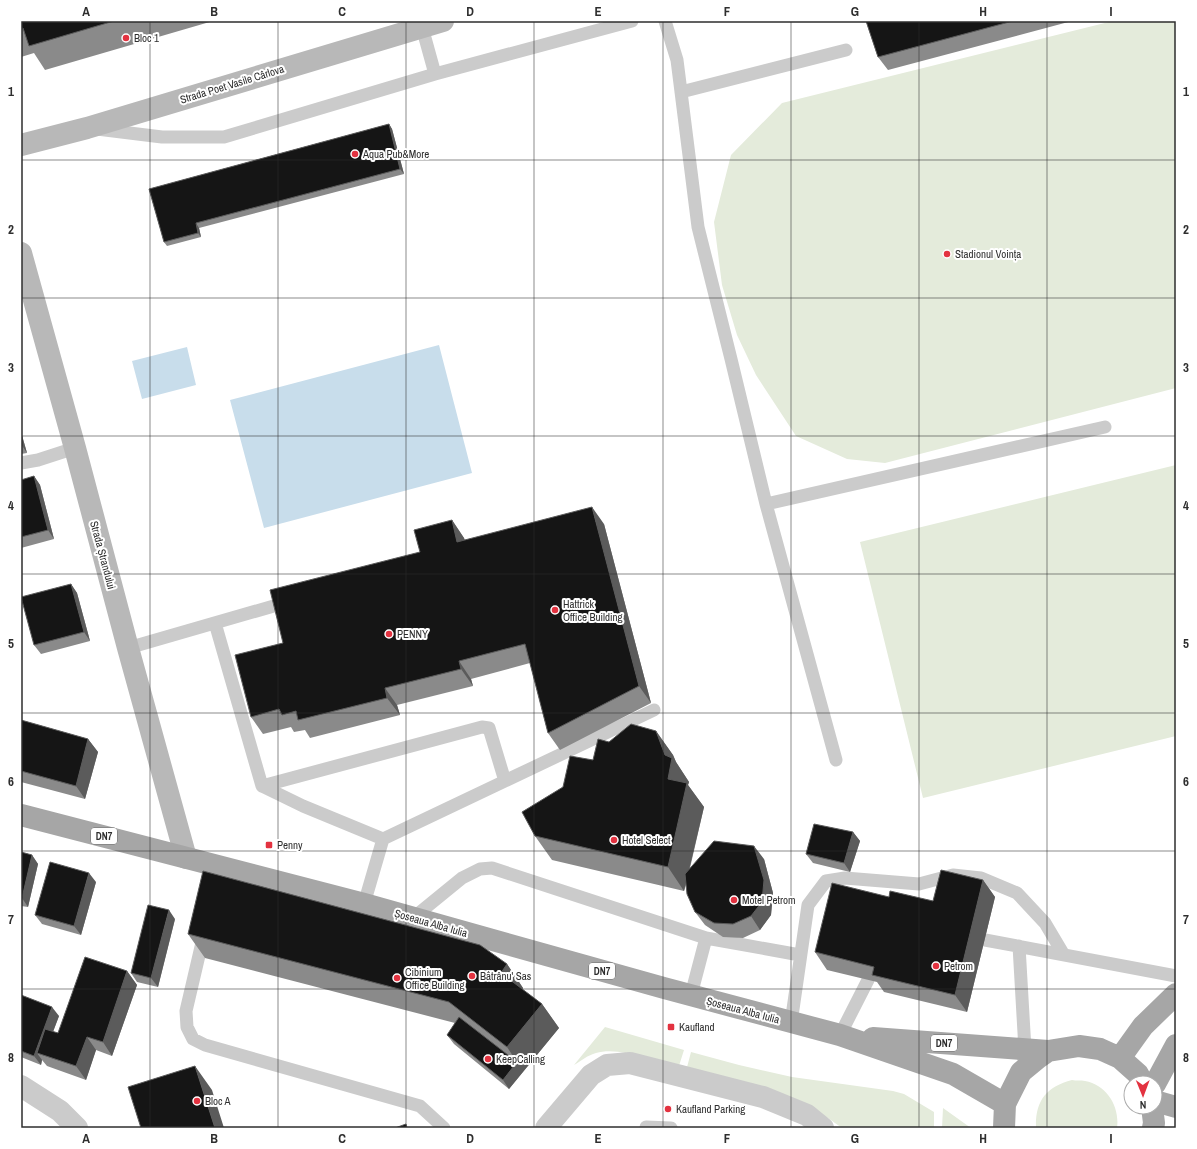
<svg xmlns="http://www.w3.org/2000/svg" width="1197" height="1149" font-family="'Archivo Narrow',sans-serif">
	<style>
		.green { fill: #e4ebdb }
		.water { fill: #c8ddeb }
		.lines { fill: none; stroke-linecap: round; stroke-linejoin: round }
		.lane { stroke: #cbcbcb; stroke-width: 13 }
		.street { stroke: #cbcbcb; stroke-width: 22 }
		.secondary { stroke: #b8b8b8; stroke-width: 22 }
		.primary { stroke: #a6a6a6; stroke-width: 22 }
		.wall { fill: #8a8a8a }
		.shaded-wall { fill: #5b5b5b }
		.building { fill: #151515; stroke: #5b5b5b }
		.grid { fill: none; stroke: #2e2e2e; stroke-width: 1; stroke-opacity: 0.55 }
		.poi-dot { fill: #e33240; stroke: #fff; stroke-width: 1.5 }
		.labels { text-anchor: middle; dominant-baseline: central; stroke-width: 4; stroke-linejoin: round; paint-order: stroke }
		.shield { fill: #fff; stroke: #6d6d6d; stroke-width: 1 }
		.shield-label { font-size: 10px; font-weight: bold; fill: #2e2e2e }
		.poi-label { font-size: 11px; fill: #2e2e2e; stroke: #fff; text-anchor: start }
		.street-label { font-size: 11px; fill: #2e2e2e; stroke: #fff }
		.neatline { fill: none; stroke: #2e2e2e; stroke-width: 1.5 }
		.grid-label { font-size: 13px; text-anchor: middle; font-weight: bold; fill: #2e2e2e }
	</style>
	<rect width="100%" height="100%" fill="#fff"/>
	<path class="green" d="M1113 21H1176V388L885 463 847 459 796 436 756 375 737 335 722 285 714 222 731 155 782 103Z
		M1176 465V736L923 798 860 542Z
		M605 1027 684 1050 678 1069C655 1062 620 1046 596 1053 588 1055 581 1061 574 1065Z
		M691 1052 739 1065 792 1077 893 1091 904 1094 934 1112V1128H842L828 1118 686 1071Z
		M1072 1080C1076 1081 1081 1080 1085 1081 1107 1085 1120 1107 1117 1128H1036C1035 1101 1046 1087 1072 1080Z
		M943 1108 971 1128H942Z"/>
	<path class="water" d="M439 345 472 473 264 528 230 400Z
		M187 347 196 385 142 399 132 361Z"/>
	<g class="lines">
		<path class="lane" d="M665 21 677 60 698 227 731 359 766 504 836 760
			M422 27 435 74
			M681 92 846 50
			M97 129 162 137H224L435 74 632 21
			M21 463 38 460 75 448
			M766 504 1105 427
			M215 623 262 786 482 727 489 728 505 781 383 839 303 806 262 786
			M128 648 291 601
			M505 781 654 710
			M364 904 383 839
			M413 918 462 878 480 869 492 868 706 938 800 955
			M204 934 186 1011 187 1027 193 1039 205 1045 420 1106 444 1128
			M985 940 1176 976
			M1019 946 1025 1050
			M691 995 706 938
			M791 1023 808 905 826 881 845 878 919 884 953 875 981 878 1017 893 1045 923 1064 955
			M840 1035 868 980
			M646 1127 671 1128"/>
		<path class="street" d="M21 1086 60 1111 77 1128
			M546 1128 591 1075 607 1065 630 1063 763 1097 807 1115 823 1128"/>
		<path class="secondary" d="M21 145 87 128 443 21
			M21 253 75 448 128 648 186 858"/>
		<path class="primary" d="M21 815 364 904 664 988 840 1035 953 1074 1005 1104
			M873 1038 1048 1051
			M1120 1058 1143 1026 1176 994
			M1155 1084 1176 1045
			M1155 1101 1176 1107
			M1152 1107 1154 1123 1153 1128
			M1004 1128 1005 1104 1021 1072 1038 1058 1048 1051 1079 1046 1100 1049 1120 1058 1138 1074 1143 1083"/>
	</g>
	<path class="wall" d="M21 21H213L45 70 34 53 21 57Z
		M866 21H1072L888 70 878 57Z
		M389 124 392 129 404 174 199 228 201 237 167 246 164 242 149 189Z
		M21 432 27 453 21 454Z
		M34 476 40 485 54 539 21 548V480Z
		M452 520 464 538 465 540 604 524 651 703 560 750 548 733 530 663 471 679 473 686 397 705 400 715 310 738 305 730 294 732 291 727 263 734 251 717 283 643 420 552Z
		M71 584 77 593 90 641 41 654 34 645Z
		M21 720 88 739 98 752 85 799 21 782Z
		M656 731 673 755 676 762 689 782 688 785 704 807 690 868 764 859 773 893 771 915 760 930 743 938 723 937 705 925 695 912 686 885 684 891 552 860 535 836 563 787 593 760 609 742Z
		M853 832 860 841 850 872 813 863 806 854Z
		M21 852 32 855 38 864 28 907 21 906Z
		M983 880 995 897 967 1012 884 992 877 982 827 970 815 952 889 897 933 901Z
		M96 882 81 935 42 924 35 915Z
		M175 919 158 987 137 982 131 973Z
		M188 934 507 964 523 988 522 989 542 1004 559 1028 509 1089 454 1044 447 1035 455 1023 205 958Z
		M127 971 137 985 112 1056 96 1050 86 1080 47 1066 42 1060 41 1065 21 1057V995L59 1016 53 1032 58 1033Z"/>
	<path class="shaded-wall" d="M389 124 392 129 404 174 400 169Z
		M196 223 199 228 201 237 198 233Z
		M21 432 27 453 21 444Z
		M34 476 40 485 54 539 48 530Z
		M592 507 604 524 651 703 639 686Z
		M452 520 464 538 469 559 457 542Z
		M71 584 77 593 90 641 84 632Z
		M459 661 471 679 473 686 461 669Z
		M385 688 397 705 400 715 387 698Z
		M656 731 673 755 676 762 689 782 688 785 704 807 684 891 668 867V779L665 755Z
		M88 739 98 752 85 799 76 786Z
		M853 832 860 841 850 872 844 863Z
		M754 846 764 859 773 893 771 915 760 930 751 916Z
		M32 855 38 864 28 907 22 898Z
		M89 873 96 882 81 935 74 926Z
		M983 880 995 897 967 1012 955 995Z
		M169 910 175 919 158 987 151 978Z
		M507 964 523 988 517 997 501 973Z
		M127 971 137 985 112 1056 103 1042Z
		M542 1004 559 1028 509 1089 503 1080 517 1062 507 1047Z
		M52 1007 59 1016 44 1055 37 1053 42 1060 41 1065 34 1056Z
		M87 1037 96 1050 86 1080 76 1066Z
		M195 1066 212 1090 224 1128H215Z"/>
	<path class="building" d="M21 21H114L29 46 23 28H21Z
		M866 21H1013L878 57Z
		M389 124 400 169 196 223 198 233 164 242 149 189Z
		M34 476 48 530 21 537V480Z
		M592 507 639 686 548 733 525 644 459 661 461 669 385 688 387 698 298 720 296 711 282 715 279 709 251 717 235 655 283 643 270 590 420 552 414 530 452 520 457 542Z
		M71 584 84 632 34 645 21 597Z
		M21 720 88 739 76 786 21 771Z
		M631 724 656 731 665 755 672 758 668 779 687 783 668 867 535 836 522 812 563 787 570 756 593 760 598 739 609 742Z
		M814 824 853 832 844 863 806 854Z
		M714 841 754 846 764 880 762 902 751 916 733 924 714 923 695 912 687 894 685 874Z
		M21 852 32 855 22 898H21Z
		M50 862 89 873 74 926 35 915Z
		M941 870 983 880 955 995 872 975 874 967 815 952 832 883 889 897 890 891 933 901Z
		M203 871 480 945 507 964 501 973 542 1004 507 1047 449 1002 188 934Z
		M148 905 169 910 151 978 131 973Z
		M85 957 127 971 103 1042 87 1037 76 1066 37 1053 45 1029 58 1033Z
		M21 995 52 1007 34 1056 21 1051Z
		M459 1017 517 1062 503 1080 447 1035Z
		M195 1066 215 1128H141L128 1087Z
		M406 1124 407 1128H395Z"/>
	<path class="grid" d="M150 21V1128M278 21V1128M406 21V1128M534 21V1128M663 21V1128M791 21V1128M919 21V1128M1047 21V1128M21 160H1176M21 298H1176M21 436H1176M21 574H1176M21 713H1176M21 851H1176M21 989H1176"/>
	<g class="poi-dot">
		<circle cx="126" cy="38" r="4"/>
		<circle cx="355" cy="154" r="4"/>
		<circle cx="947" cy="254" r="4"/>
		<circle cx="555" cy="610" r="4"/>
		<circle cx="389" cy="634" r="4"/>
		<circle cx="614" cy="840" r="4"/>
		<rect x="265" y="841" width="8" height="8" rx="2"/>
		<circle cx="734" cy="900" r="4"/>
		<circle cx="936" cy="966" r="4"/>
		<circle cx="472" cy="976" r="4"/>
		<circle cx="397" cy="978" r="4"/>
		<rect x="667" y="1023" width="8" height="8" rx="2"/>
		<circle cx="488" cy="1059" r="4"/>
		<circle cx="197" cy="1101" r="4"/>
		<circle cx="668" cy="1109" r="4"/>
	</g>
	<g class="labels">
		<g class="shield">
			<rect x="91" y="828" width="26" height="16" rx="3"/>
			<rect x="589" y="963" width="26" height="16" rx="3"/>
			<rect x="931" y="1035" width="26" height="16" rx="3"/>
		</g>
		<g class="shield-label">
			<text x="104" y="836">DN7</text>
			<text x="602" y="971">DN7</text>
			<text x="944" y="1043">DN7</text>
		</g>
		<g class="poi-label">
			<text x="134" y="38">Bloc 1</text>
			<text x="363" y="154">Aqua Pub&amp;More</text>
			<text x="955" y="254">Stadionul Voința</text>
			<text x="563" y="604">Hattrick<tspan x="563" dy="13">Office Building</tspan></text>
			<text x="397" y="634">PENNY</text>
			<text x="622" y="840">Hotel Select</text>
			<text x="277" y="845">Penny</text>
			<text x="742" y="900">Motel Petrom</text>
			<text x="944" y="966">Petrom</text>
			<text x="405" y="972">Cibinium<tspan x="405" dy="13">Office Building</tspan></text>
			<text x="480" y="976">Bătrânu' Sas</text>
			<text x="679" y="1027">Kaufland</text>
			<text x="496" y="1059">KeepCalling</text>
			<text x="205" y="1101">Bloc A</text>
			<text x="676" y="1109">Kaufland Parking</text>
		</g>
		<g class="street-label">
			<text transform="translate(232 84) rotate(-17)">Strada Poet Vasile Cârlova</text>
			<text transform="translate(103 555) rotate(75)">Strada Ștrandului</text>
			<text transform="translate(431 923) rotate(16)">Șoseaua Alba Iulia</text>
			<text transform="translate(743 1010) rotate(15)">Șoseaua Alba Iulia</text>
		</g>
	</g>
	<rect width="1197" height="1149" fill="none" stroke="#ffffff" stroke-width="44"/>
	<g transform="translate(1143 1095) rotate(179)"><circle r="19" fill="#ffffff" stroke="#ababab"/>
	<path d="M0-3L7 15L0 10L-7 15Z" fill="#e33240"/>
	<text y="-6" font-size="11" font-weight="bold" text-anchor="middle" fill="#2e2e2e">N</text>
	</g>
	<rect x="22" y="22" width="1153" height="1105" class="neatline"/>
	<g class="grid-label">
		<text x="86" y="16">A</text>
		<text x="214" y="16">B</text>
		<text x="342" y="16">C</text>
		<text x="470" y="16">D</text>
		<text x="598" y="16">E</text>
		<text x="727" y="16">F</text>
		<text x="855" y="16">G</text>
		<text x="983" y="16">H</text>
		<text x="1111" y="16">I</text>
		<text x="11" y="96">1</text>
		<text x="1186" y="96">1</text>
		<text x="11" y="234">2</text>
		<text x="1186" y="234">2</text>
		<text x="11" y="372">3</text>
		<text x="1186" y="372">3</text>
		<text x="11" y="510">4</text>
		<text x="1186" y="510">4</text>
		<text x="11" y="648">5</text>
		<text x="1186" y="648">5</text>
		<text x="11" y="786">6</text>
		<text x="1186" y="786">6</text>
		<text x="11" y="924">7</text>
		<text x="1186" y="924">7</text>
		<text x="11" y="1062">8</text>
		<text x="1186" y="1062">8</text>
		<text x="86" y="1143">A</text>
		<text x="214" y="1143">B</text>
		<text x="342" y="1143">C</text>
		<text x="470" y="1143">D</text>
		<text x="598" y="1143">E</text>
		<text x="727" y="1143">F</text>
		<text x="855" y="1143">G</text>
		<text x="983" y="1143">H</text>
		<text x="1111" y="1143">I</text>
	</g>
</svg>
